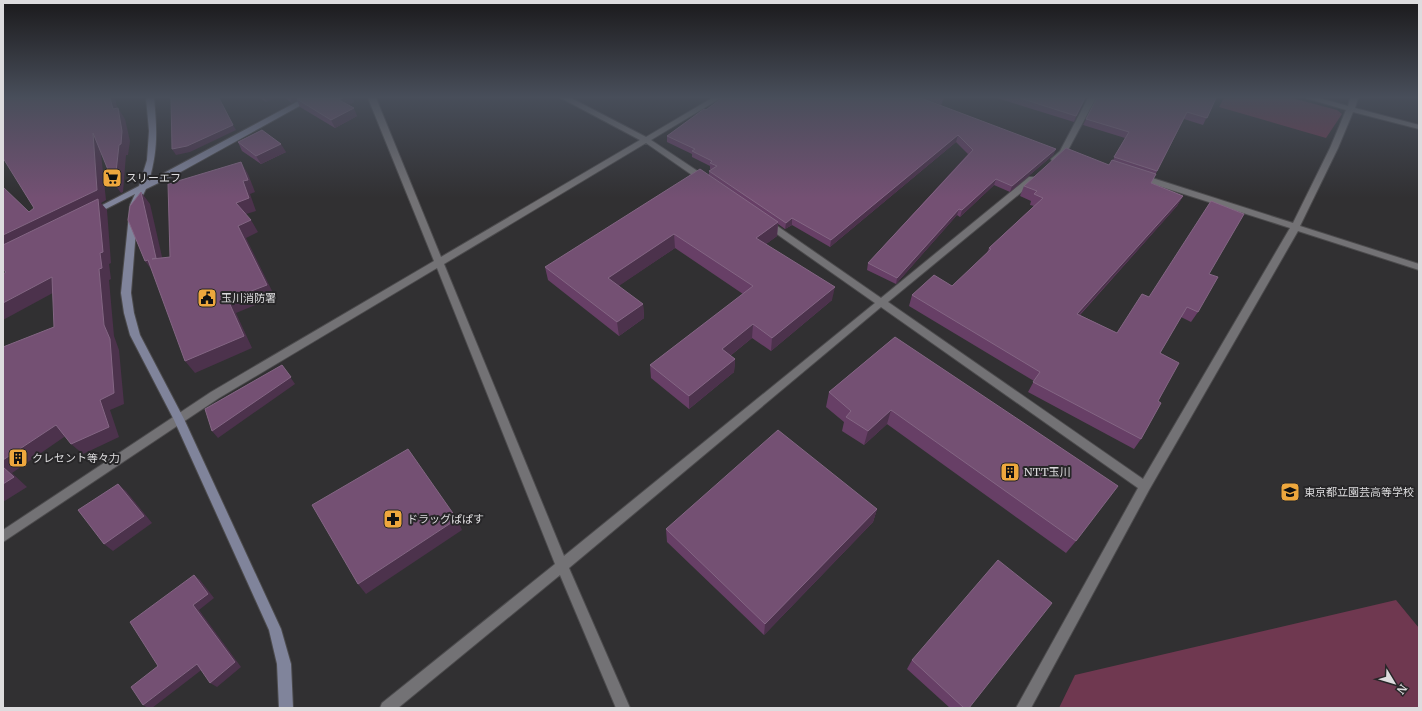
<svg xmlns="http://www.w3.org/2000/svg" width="1422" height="711" font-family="Merriweather,'Noto Sans JP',serif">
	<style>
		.green { fill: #6f3850 }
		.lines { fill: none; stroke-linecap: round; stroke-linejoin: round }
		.street-casing { stroke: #4c4b4d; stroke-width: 2 }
		.secondary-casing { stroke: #4c4b4d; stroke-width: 2 }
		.street { fill: #737275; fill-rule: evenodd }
		.secondary { fill: #80849b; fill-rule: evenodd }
		.wall { fill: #673f66 }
		.shaded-wall { fill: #4c324c }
		.building { fill: #745073; stroke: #846684 }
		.labels { text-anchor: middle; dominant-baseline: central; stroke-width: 4; stroke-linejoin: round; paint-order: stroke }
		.poi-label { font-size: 11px; fill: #dddcde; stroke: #272628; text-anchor: start }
	</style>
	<rect width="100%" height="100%" fill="#313032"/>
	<path class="green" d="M1224 98H1292L1337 110 1342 114 1326 138 1219 107Z
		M1396 600 1419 628V708H1059L1075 675Z"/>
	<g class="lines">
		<defs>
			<path id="street" d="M368 98H376L441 257 640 140 561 98H571L646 137 712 98H721L651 140 708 178V182H702L646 143 444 264 564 556 875 303 764 225 763 223 764 221H770L881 298 1029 177H1035V181L888 302 1143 479 1290 228 1137 179V175H1143L1293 223 1330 148 1346 110 1306 98H1319L1348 106 1350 98H1358L1355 108 1419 125V129L1353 112 1338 148 1300 226 1419 264V270L1298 231 1149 490 1031 708H1016L1138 488 881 307 569 568 630 708H616L560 575 398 708H380L382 703 555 564 437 268 219 398 3 542V530L211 392 434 261Z
				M1088 98H1096L1067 152 1058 161H1052L1051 159 1060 151Z"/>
			<path id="secondary" d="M146 98H154C157 130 158 150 149 181L304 98H314L177 174 146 189 138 205 131 293 134 313 140 335 184 419 281 629 291 664 293 708H279L277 664 269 630 174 420 130 335 124 313 121 293 130 205 135 194 96 214H90L89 212 139 186 147 160 149 131Z"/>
		</defs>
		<use href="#street" class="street-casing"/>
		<use href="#secondary" class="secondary-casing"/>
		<use href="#street" class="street"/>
		<use href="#secondary" class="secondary"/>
	</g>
	<path class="wall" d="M260 98H274L266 102Z
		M285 98H352L354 102 348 105 357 116 335 128 300 107 297 100 292 103Z
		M722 98 1056 149 1053 155 1010 192 994 185 960 217 957 215 896 284 867 270 868 263 968 154 956 142 830 247 792 225 785 229 778 224 777 236 766 244 832 300 771 351 752 338 730 356 735 359 734 372 689 409 651 378 650 365 743 294 675 248 618 286 643 304 644 318 619 336 548 280 545 267 709 175V171L711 170 710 169V166L692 157V154L667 142V136Z
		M923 98H944L941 105Z
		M997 98H1086L1074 122Z
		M1216 98 1203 125 1184 119 1151 183 1183 196 1177 206 1080 315 1117 333 1149 297 1209 274 1198 312 1191 322 1181 317 1160 353 1158 401 1141 439 1134 449 1028 392 1034 381 909 306 912 295 952 286 987 253 989 248 1034 206 1030 205 1031 201 1020 196 1024 186 1109 165 1113 160 1125 138 1083 125 1086 119Z
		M238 142 286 152 261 164 242 151Z
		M895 337 1076 541 1066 553 887 424 864 445 842 431 844 422 826 407 829 392Z
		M877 509 873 522 764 635 667 542 666 529Z
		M912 660 969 708H950L907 669Z"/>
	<path class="shaded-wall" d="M110 98H115L120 120 113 109Z
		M264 98H274L266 102Z
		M290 98H301L297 99V100L292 103Z
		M343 98H352L354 102 343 108 339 100Z
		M1085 98H1086L1074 122 1076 116Z
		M118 108 125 119 130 141 128 155H126L123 192 121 193 113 182Z
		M354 108 357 116 335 128 331 120Z
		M233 125 236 130 190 152 176 155 172 149Z
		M93 133 100 144 106 200 101 203 107 210 111 263 109 264 111 279 109 280 114 336 119 350 124 404 110 410 119 437 83 454 71 444 100 400 104 325 99 269 3 251V235L97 190Z
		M958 135 956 142 830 247 831 240Z
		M281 144 286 152 261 164 256 156Z
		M1056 149 1053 155 1010 192 1012 186Z
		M241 162 248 174 255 192 250 194 256 211 243 215 236 203 243 181Z
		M996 179 994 185 960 217 962 210Z
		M141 192 150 204 165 270 152 259Z
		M1183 196 1177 206 1071 324 1077 314Z
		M959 209 957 215 896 284 897 278Z
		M792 218V225L785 229 786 223Z
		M251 220 258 232 246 238 275 297 236 313 252 348 195 373 185 361 228 300 238 226Z
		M778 222 777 236 755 252 756 238Z
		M674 234 675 248 610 292 608 278Z
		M148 260 154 273 145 261Z
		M52 277 62 288 3 320V303Z
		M835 287 832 300 771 351 772 338Z
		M643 304 644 318 619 336 617 322Z
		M753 324 752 338 721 363 722 349Z
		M735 359 734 372 689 409V396Z
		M282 365 295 384 218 438 212 431Z
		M891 410 887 424 864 445 868 431Z
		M56 425 67 435 12 473 27 487 3 502V460Z
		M118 484 126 491 152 523 113 551 104 544Z
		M877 509 873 522 764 635 765 624Z
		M457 519 462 530 366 594 358 584Z
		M194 575 200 580 214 598 199 610 241 667 217 687 210 683 193 605Z
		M197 664 204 668 152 708H148L143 705Z"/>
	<path class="building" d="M3 98H110L113 109 118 108 122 131 121 144 119 145 115 181 113 182 93 133 97 190 3 235V187L29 212 34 208 3 158Z
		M171 98H219L233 125 187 146 172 149Z
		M299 98H343L339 100 354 108 331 120 297 99Z
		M722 98H921L1056 149 1012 186 996 179 962 210 959 209 897 278 868 263 973 150 958 135 831 240 792 218 786 223 709 171 717 166 710 163 712 161 692 151 695 149 667 136 704 109 706 110Z
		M1020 98H1085L1076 116Z
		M1097 98H1216L1207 118 1187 112 1157 171 1114 157 1129 132 1086 119Z
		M262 130 281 144 256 156 238 142Z
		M1066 148 1109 165 1112 160 1156 174 1151 183 1183 196 1077 314 1117 333 1142 294 1149 297 1211 201 1244 214 1209 274 1218 277 1198 312 1187 307 1160 353 1179 363 1158 401 1161 403 1141 439 1033 382 1040 372 912 295 934 275 952 286 991 249 989 248 1043 198 1034 194 1037 191 1024 186Z
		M241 162 248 180 243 181 249 198 236 203 251 220 238 226 267 285 228 300 244 336 185 361 148 260 145 261 128 220 130 206 141 192 156 258 152 259 170 257 168 184Z
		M700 169 778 222 756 238 835 287 772 338 753 324 722 349 735 359 689 396 650 365 753 286 674 234 608 278 643 304 617 322 545 267Z
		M98 199 103 252 100 253 102 268 99 269 104 325 110 339 114 393 100 400 109 427 71 444 56 425 3 460V347L54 327 52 277 3 303V274L6 272 3 270V245Z
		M895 337 1118 486 1076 541 891 410 868 431 846 417 851 411 829 392Z
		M282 365 291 377 212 431 205 409Z
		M778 430 877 509 765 624 666 529Z
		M408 449 457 519 358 584 312 505Z
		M3 467 14 477 3 484Z
		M118 484 144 516 104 544 78 510Z
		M998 560 1052 603 969 708H964L912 660Z
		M194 575 208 594 193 605 235 662 210 683 197 664 143 705 131 687 158 666 130 622Z"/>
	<linearGradient id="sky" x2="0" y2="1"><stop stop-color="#1b1a1c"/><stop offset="0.49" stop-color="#484e5a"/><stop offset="1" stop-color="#484e5a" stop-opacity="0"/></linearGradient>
	<rect width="1422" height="198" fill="url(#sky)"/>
	<defs>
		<symbol id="supermarket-square" viewBox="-11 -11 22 22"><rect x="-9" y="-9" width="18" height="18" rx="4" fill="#eea73d" stroke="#272628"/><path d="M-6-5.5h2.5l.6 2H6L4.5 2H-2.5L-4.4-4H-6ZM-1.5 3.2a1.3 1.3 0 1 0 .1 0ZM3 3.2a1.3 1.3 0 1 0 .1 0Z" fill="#111"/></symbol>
		<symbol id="civic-square" viewBox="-11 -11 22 22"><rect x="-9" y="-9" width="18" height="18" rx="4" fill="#eea73d" stroke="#272628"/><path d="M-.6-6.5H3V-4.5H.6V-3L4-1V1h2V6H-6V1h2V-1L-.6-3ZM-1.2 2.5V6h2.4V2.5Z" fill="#111"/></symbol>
		<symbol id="building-square" viewBox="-11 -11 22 22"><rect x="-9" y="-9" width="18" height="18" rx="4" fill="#eea73d" stroke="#272628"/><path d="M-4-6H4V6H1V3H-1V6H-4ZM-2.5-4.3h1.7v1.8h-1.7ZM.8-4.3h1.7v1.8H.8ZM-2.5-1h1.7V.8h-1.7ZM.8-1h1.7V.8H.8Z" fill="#111"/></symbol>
		<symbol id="school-square" viewBox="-11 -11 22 22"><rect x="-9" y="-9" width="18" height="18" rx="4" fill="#eea73d" stroke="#272628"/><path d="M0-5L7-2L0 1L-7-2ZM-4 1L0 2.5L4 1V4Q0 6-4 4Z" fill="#111"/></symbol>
		<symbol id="pharmacy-square" viewBox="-11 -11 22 22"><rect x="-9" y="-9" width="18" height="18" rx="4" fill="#eea73d" stroke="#272628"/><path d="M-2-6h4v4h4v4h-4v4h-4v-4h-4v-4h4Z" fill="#111"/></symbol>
	</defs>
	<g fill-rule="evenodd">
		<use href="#supermarket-square" x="101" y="167" width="22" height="22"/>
		<use href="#civic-square" x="196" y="287" width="22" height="22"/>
		<use href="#building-square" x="7" y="447" width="22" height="22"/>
		<use href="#building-square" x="999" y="461" width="22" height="22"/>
		<use href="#school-square" x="1279" y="481" width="22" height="22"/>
		<use href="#pharmacy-square" x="382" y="508" width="22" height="22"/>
	</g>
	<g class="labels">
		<g class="poi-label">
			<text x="126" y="178">スリーエフ</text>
			<text x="221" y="298">玉川消防署</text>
			<text x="32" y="458">クレセント等々力</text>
			<text x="1024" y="472">NTT玉川</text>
			<text x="1304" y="492">東京都立園芸高等学校</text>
			<text x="407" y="519">ドラッグぱぱす</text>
		</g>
	</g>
	<rect width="1422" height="711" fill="none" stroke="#dddcde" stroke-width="8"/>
	<g transform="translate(1394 683) rotate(128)" stroke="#272628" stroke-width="3" paint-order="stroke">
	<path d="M0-3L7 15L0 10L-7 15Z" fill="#dddcde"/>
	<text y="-6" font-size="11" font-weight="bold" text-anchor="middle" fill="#dddcde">N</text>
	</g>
</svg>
